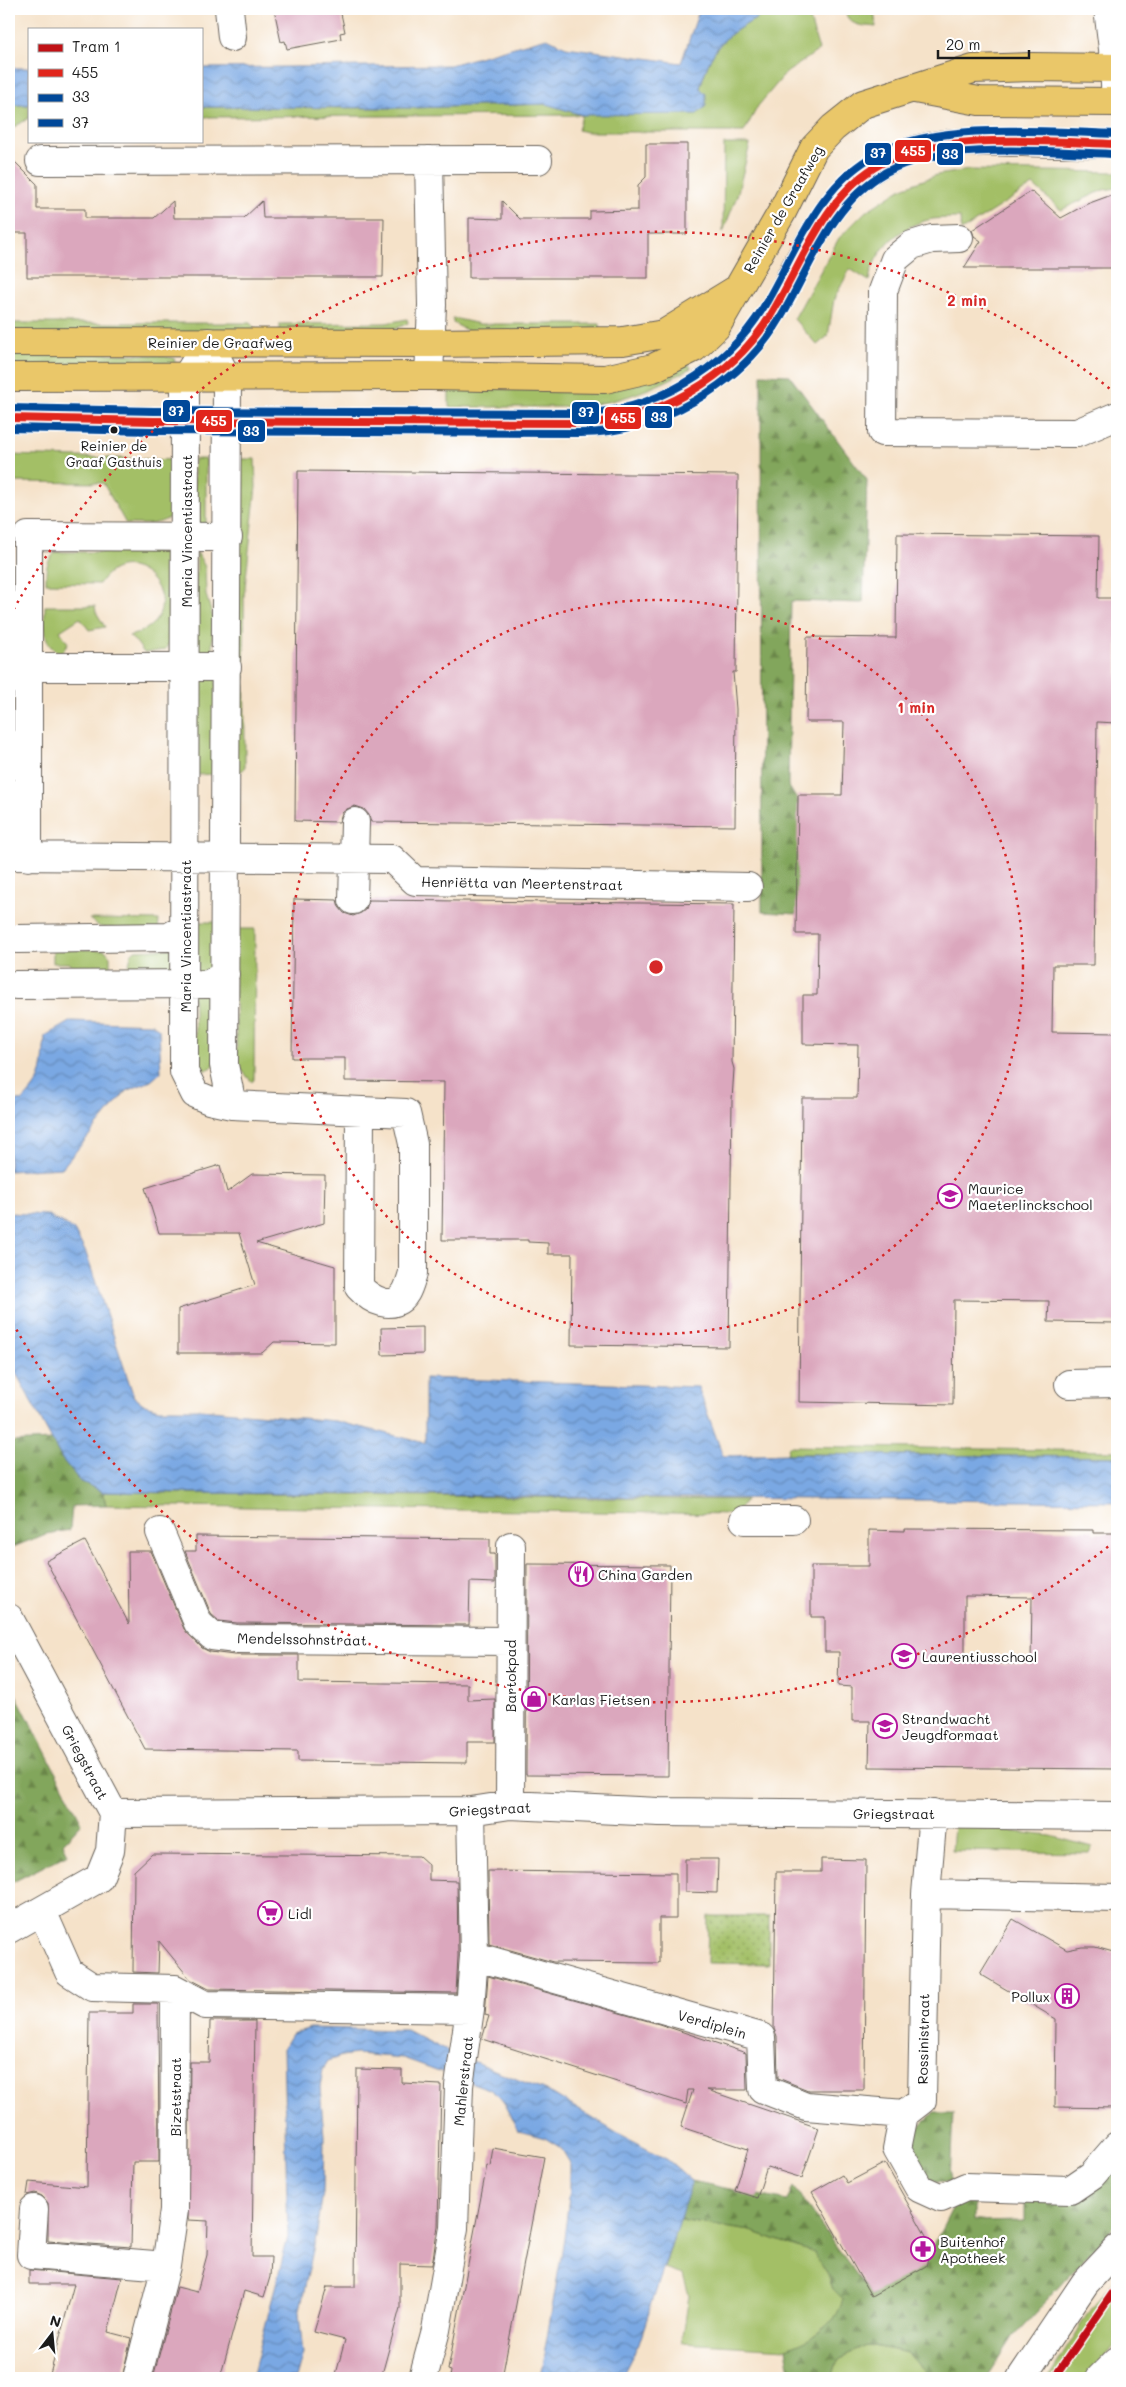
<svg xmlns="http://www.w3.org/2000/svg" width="1126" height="2387" font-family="Mali,sans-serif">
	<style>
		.grass { fill: #a3bf66; stroke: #606e41 }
		.forest { fill: url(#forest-firs); stroke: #4f613c }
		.park { fill: url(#park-dots); stroke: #606e41 }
		.water { fill: url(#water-waves); stroke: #4b6280 }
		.building { fill: #dba7bd; fill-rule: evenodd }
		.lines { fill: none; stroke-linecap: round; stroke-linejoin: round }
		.minor-casing { stroke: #686159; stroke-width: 30 }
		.major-casing { stroke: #686159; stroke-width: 30 }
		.minor { stroke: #fff; stroke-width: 28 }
		.major { stroke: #eac769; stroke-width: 28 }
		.bus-1-casing { stroke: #fff; stroke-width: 11 }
		.bus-2-casing { stroke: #fff; stroke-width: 11 }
		.bus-3-casing { stroke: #fff; stroke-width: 11 }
		.bus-1 { stroke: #e1251b; stroke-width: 8 }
		.bus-2 { stroke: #004899; stroke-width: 8 }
		.bus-3 { stroke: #004899; stroke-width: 8 }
		.tram-1-casing { stroke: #fff; stroke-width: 11 }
		.tram-1 { stroke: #c01115; stroke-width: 8 }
		.ring { fill: none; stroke: #d62828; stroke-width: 2.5; stroke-dasharray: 2.5 5 }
		.bus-dot { fill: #1c1c1c; stroke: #fff; stroke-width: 2 }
		.labels { text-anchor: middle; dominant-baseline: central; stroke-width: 4.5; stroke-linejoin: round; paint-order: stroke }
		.bus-label { font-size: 13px; fill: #1c1c1c; stroke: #fff }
		.street-label { font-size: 14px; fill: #1c1c1c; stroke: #fff }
		.poi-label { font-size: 14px; fill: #1c1c1c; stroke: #fff; text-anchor: start }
		.centre { fill: #d62828; stroke: #fff; stroke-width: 2.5 }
		.ring-label { font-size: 15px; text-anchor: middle; font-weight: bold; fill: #d62828; stroke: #fff; stroke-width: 4.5; stroke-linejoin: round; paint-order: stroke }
		.line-badge { stroke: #fff; stroke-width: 2 }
		.badge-label { font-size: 14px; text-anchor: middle; font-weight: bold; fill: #fff }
	</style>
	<defs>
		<pattern id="forest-firs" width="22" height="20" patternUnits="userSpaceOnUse" patternTransform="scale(1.25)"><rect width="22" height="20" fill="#82a65b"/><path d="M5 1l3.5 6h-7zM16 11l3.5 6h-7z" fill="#6a864a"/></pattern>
		<pattern id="park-dots" width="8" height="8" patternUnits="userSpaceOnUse" patternTransform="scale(1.25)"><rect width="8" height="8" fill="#a3bf66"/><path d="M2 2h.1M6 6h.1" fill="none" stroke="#849a53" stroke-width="1.8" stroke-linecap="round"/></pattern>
		<pattern id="water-waves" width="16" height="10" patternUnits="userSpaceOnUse" patternTransform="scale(1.25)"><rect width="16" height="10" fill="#7aa8e3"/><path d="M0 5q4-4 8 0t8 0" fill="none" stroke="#6388b7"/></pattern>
	</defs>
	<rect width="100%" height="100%" fill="#fff"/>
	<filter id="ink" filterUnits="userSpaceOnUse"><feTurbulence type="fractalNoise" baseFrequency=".02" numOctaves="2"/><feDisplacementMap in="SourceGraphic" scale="10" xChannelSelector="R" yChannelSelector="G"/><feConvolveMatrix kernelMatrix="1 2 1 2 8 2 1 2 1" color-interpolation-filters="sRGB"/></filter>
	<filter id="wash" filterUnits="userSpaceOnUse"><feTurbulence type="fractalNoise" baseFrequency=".0096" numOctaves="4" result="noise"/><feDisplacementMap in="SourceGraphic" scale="20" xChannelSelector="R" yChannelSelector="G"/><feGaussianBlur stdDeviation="1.12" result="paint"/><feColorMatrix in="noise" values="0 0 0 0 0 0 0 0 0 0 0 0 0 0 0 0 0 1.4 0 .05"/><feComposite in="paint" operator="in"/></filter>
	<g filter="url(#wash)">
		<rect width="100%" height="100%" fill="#f5e2c9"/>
		<path class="grass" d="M773 9H809L808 13 819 50 786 73 758 106 744 132H586L578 130 582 115 201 117V107L409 108 546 104 582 115 700 88C715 36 729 35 773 9Z
			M844 9H874L876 27C860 25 849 27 844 9Z
			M9 105H29V118L11 129H9Z
			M724 144H750L737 196 723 232Z
			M969 170 1117 172V188L1103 190 1061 210 1033 185 961 231 960 218C951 218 942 218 933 219 902 224 873 250 869 281L850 269 834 299 828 336 817 345 794 319 839 238 865 212 902 188 937 175Z
			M453 318 480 324H600L601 336 470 332 453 323Z
			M407 319 408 323 389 332 280 336V324L386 323Z
			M9 323H250L255 328V336L9 335Z
			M9 350 158 355 174 358 175 363 173 371 9 372Z
			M688 363 691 368C654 389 620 402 578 407H449V388Z
			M9 455 178 460 176 511C163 527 145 524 126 524L103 483 9 482Z
			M194 459H206V524H194Z
			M234 459H255L256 487 244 596 245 766 243 770 236 774Z
			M56 552H174L173 637 165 650 144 653 137 643 129 636C202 617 134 530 99 584L46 583C46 570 45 562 56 552Z
			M197 552 205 567 206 595 213 618 212 652 206 656 194 657Z
			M45 606H95L96 612 105 627 89 630 80 618 60 631 68 643 61 654C41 645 45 625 45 606Z
			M216 676 217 774 194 775V677Z
			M89 919 159 920 158 931 100 927Z
			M193 922H216L212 967 196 975Z
			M233 929H255L254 1080 252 1082 237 1065Z
			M177 948V975L136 974 129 965 131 954 135 950Z
			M53 949 105 950 110 956V975L83 974 69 963H53Z
			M193 992H215L214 1066 206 1070 197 1069Z
			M789 1446 1117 1451V1457L787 1454Z
			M103 1492 746 1500 736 1514 106 1505Z
			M954 1825 1051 1836 1092 1847 1089 1853 952 1851Z
			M679 2220 751 2231 814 2253 828 2275 833 2289 843 2299 840 2310 831 2323 808 2341 786 2349 682 2343 689 2295 683 2275 664 2269Z
			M1117 2277V2343L1088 2378H1048L1098 2299Z
			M869 2345 908 2353 930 2378H831L837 2359Z"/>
		<path class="forest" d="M761 374 789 375 867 480 863 603 791 601 788 785 802 808 798 914 762 912Z
			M52 1440 62 1459 80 1481 103 1492 106 1505 72 1506 70 1530 46 1534 13 1547 9 1539V1442Z
			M9 1681 82 1823 63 1843 68 1854 9 1884Z
			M934 2113H953L950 2182 936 2181 916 2170C910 2140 909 2133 934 2113Z
			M1117 2165V2223L1013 2337 987 2378H930L908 2353 869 2345 837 2359 831 2378H791L786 2349C812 2339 836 2327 843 2299L833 2289 828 2275 814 2253 751 2231 679 2220 692 2181 787 2201 793 2186 870 2293 931 2250 956 2201 974 2203V2221L1024 2220V2202Z"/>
		<path class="park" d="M708 1916H769V1964L707 1963Z"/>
		<path class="water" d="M707 9H773C729 35 715 36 700 88L706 94V106L697 114 582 115 546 104 410 108 201 107V68L450 65 547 38 566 47 681 63 698 14Z
			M9 68H29V105H9Z
			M71 1021 152 1024 159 1029 161 1072 151 1081 126 1091 62 1168 9 1171V1100L22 1101C46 1078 42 1066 45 1036Z
			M9 1213 47 1215 74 1230 86 1253 134 1397 145 1405 159 1409H200L335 1421 425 1443V1378L698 1387 723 1456 787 1454 1117 1457V1502L103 1492 80 1481 62 1459 9 1360Z
			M310 2028 406 2030 443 2049 553 2094 620 2135 668 2160 692 2181 639 2343 621 2378H540L564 2239 570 2189V2163L561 2148 545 2138 519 2131C508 2113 508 2101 489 2089L403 2058 356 2054 342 2056 328 2061 323 2069 320 2087 324 2137 323 2193 317 2232 299 2314 303 2353 296 2378H252L288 2237 283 2049 292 2034Z"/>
		<g id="blocks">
			<path class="building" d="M274 9H340L345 32 340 33 341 39 287 49 285 41 281 42Z
				M646 144H687V234H648V278H469V218L502 219V201L520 219H590V211L638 210V185L646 177Z
				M9 156 37 184V209H85V218H154L173 201 174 218H244L262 201 263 218H384L383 277H27V233H9Z
				M1031 191 1061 218 1087 204 1117 193V268H964L981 241 974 236 972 230Z
				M298 471 738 475 736 672H733L736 709 735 826 371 822 369 815 364 809 355 806 347 809 342 813 339 822 295 821Z
				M897 534 1099 536 1098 598H1117V723L1097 722 1094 965H1053L1052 1032 1117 1033V1323L1048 1322 1049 1301 954 1300 953 1405 799 1402 802 1098H857L858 1045 803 1044V995H817L818 934H796L798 795H842L844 722H806L807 637 896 638Z
				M294 899 337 900 339 907 344 913 353 916 361 913 366 909 369 900 734 904 732 1062 734 1069 732 1100 729 1347 571 1345 572 1254H548V1243L528 1242V1240H442L444 1082 345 1081V1058H292Z
				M220 1165 227 1192 252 1174 325 1175 324 1223 256 1243 335 1266V1343L274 1342 262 1353H178V1309L255 1285 239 1233H159L145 1188Z
				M423 1327V1354L382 1355 381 1328Z
				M905 1529 1093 1530V1533H1117V1769L869 1767 870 1721H852V1687L838 1686 839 1652H825V1617H811V1566H869V1530L905 1531ZM965 1596 1032 1597 1031 1664 965 1663Z
				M196 1536 490 1539V1554H495V1583L470 1582 469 1625 237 1623 219 1621 211 1614 185 1551H196Z
				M85 1541 129 1624 128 1551H151L184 1629 202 1648 210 1652 234 1655H299V1682L468 1684V1700L495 1699V1742H467V1763L298 1761V1751L145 1749 46 1561Z
				M527 1564 670 1565 668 1776 526 1775Z
				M152 1854 419 1856 429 1865V1880L457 1881 458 1956 456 1993 209 1989 190 1979 159 1941 158 1973 133 1972 134 1871Z
				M685 1859H718L717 1893 685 1892Z
				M821 1859 866 1860 864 2090H808L778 2078 777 2036 774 2029 776 1872H821Z
				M488 1871 676 1873V1918H659V1963L553 1962 489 1944Z
				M1013 1919 1067 1950 1082 1947H1095L1117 1953V2108L1055 2107 1056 2019 980 1974Z
				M488 1976 659 2024 746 2053 747 2090H707L819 2128 802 2178 767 2167 757 2198 735 2191 748 2149 681 2127 693 2090H688L686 2104 482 2039 489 2016 485 2015Z
				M133 2004H158L159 2162H133L131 2247 48 2241V2203L42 2196 35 2193 27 2195 29 2182 87 2187 89 2013H133Z
				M210 2021H255L252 2257H271L270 2277 264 2297 244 2291 220 2378H153L177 2287 197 2292 207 2255 208 2221 188 2220 190 2062H209Z
				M357 2069 402 2070V2083L441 2085 438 2226 432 2265 400 2264V2308L381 2378H335L345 2340 314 2332 327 2287H355Z
				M493 2148 544 2157 502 2378H450L451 2371 448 2370 487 2165 490 2166Z
				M885 2163 935 2252 929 2256 926 2266 871 2296 812 2192 842 2175 847 2183Z
				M29 2270 122 2278 108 2332 131 2338 122 2378H49L74 2284H29Z"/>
		</g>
	</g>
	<g filter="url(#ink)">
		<use href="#blocks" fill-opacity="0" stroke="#686159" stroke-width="1"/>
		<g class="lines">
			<defs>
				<path id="minor" d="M229 9 232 37
					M1108 9 1113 49 1116 102
					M40 161 538 160
					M959 238 932 239 912 245 895 259 883 291 882 432 1077 433 1117 416
					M429 376 432 305 429 160
					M9 418 154 421 564 423C578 423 594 424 609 421 668 411 725 377 761 329 777 309 787 282 800 259 821 221 842 185 882 163 926 140 974 141 1023 142 1054 143 1086 143 1117 144
					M28 667H227
					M9 856 392 859 415 881 748 887
					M28 857V536L228 537
					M353 900 355 822
					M17 939 169 937 183 929
					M16 985 209 984 225 974
					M232 1105 224 1065 227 378 208 342 185 379 184 1072 195 1094 209 1100 232 1105 406 1113 413 1144V1273C411 1279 409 1287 406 1292 394 1313 371 1300 359 1287L360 1111
					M1069 1384 1117 1383
					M744 1520H794
					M160 1532 198 1623 212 1636 236 1639 510 1641
					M9 1618 113 1813
					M510 1805 511 1546
					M113 1813 471 1811 510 1805 659 1812 1117 1816
					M933 1813 926 1894 922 2100 904 2114 897 2149 919 2188 941 2198 966 2187 1070 2190 1092 2175 1117 2146
					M926 1894 1117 1898
					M42 1911 69 1972 92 1987 175 1989 174 2210 166 2266 137 2378
					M9 1929 99 1878 110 1851 113 1813
					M474 1956 761 2037 763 2089 806 2106 904 2114
					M175 1989 205 2005 470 2009
					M34 2209 31 2255 166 2266
					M423 2378 436 2330 454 2228 459 2086 470 2009 474 1956 471 1811
					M1021 2378 1085 2283 1117 2249
					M1100 2378 1117 2361"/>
				<path id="major" d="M915 89 979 101 1117 102
					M9 342 430 343 623 341 664 334 734 291
					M9 377 429 376 605 379 653 368 694 348 716 327 782 212 814 148 833 128 863 104 973 69 1032 67 1117 68"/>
			</defs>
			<use href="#minor" class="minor-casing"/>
			<use href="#major" class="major-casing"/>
			<use href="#minor" class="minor"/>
			<use href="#major" class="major"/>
			<defs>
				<path id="bus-1" d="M9 418 154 421 580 423C655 423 734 377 772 313 804 260 824 194 882 163 943 131 1049 142 1117 144"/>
				<path id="bus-2" d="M9 428 154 431 580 433C659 433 741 385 781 317 811 266 831 203 886 172 943 141 1052 152 1117 154"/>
				<path id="bus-3" d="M9 408 154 411 580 413C652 413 726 369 763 308 796 253 817 184 879 153 944 121 1045 132 1117 134"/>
			</defs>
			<use href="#bus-1" class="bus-1-casing"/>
			<use href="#bus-2" class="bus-2-casing"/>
			<use href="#bus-3" class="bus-3-casing"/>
			<use href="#bus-1" class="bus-1"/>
			<use href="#bus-2" class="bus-2"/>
			<use href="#bus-3" class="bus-3"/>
			<defs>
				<path id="tram-1" d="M1054 2378 1117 2287"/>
			</defs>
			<use href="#tram-1" class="tram-1-casing"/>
			<use href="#tram-1" class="tram-1"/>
		</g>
	</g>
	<g class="ring">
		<circle cx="656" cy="967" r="367"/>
		<path d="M1114 1542A735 735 0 0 1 10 1318M10 616A735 735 0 0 1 1114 392"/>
	</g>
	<defs>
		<symbol id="school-ring" viewBox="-11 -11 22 22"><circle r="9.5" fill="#fff" stroke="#b5179e" stroke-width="1.5"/><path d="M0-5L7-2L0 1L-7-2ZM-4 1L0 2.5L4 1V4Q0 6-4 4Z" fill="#b5179e"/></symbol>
		<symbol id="restaurant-ring" viewBox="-11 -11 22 22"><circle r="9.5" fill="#fff" stroke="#b5179e" stroke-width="1.5"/><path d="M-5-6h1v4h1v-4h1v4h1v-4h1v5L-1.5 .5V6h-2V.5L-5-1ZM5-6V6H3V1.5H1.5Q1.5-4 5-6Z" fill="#b5179e"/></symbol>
		<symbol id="shop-ring" viewBox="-11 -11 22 22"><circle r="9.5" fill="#fff" stroke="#b5179e" stroke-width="1.5"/><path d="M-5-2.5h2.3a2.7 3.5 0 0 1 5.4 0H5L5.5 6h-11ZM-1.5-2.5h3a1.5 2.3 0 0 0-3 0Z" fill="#b5179e"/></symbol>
		<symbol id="supermarket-ring" viewBox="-11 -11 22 22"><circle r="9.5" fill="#fff" stroke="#b5179e" stroke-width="1.5"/><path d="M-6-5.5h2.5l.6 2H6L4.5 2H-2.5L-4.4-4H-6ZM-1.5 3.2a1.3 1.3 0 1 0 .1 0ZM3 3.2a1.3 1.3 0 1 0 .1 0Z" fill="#b5179e"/></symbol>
		<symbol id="building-ring" viewBox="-11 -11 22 22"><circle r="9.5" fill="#fff" stroke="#b5179e" stroke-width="1.5"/><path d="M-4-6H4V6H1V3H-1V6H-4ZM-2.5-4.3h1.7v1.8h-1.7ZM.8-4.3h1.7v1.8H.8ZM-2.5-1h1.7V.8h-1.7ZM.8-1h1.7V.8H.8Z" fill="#b5179e"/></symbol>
		<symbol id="pharmacy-ring" viewBox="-11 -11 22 22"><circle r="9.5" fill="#fff" stroke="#b5179e" stroke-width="1.5"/><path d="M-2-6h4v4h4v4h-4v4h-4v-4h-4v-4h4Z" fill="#b5179e"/></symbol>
	</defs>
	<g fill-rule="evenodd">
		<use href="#school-ring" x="936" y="1182" width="28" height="28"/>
		<use href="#restaurant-ring" x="567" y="1560" width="28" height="28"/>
		<use href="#school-ring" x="890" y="1642" width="28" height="28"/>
		<use href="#shop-ring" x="520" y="1685" width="28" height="28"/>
		<use href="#school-ring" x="871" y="1712" width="28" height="28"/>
		<use href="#supermarket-ring" x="256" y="1899" width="28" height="28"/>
		<use href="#building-ring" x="1053" y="1982" width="28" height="28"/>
		<use href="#pharmacy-ring" x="909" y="2235" width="28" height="28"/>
	</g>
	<circle class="bus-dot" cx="114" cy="430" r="4.5"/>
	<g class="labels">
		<g class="bus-label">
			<text x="114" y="445">Reinier de<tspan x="114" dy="16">Graaf Gasthuis</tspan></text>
		</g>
		<g class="street-label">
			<text transform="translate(783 209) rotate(-60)">Reinier de Graafweg</text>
			<text x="220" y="342">Reinier de Graafweg</text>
			<text transform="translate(186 531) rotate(-90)">Maria Vincentiastraat</text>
			<text transform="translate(522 883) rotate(1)">Henriëtta van Meertenstraat</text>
			<text transform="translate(185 936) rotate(-90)">Maria Vincentiastraat</text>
			<text transform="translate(302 1639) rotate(1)">Mendelssohnstraat</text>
			<text transform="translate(510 1676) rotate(-90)">Bartokpad</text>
			<text transform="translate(85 1762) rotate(62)">Griegstraat</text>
			<text transform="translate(490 1809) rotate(-3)">Griegstraat</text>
			<text x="894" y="1813">Griegstraat</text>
			<text transform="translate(712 2024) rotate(16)">Verdiplein</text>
			<text transform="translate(923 2039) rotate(-89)">Rossinistraat</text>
			<text transform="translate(463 2081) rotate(-84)">Mahlerstraat</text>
			<text transform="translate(175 2097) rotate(-90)">Bizetstraat</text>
		</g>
		<g class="poi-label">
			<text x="968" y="1188">Maurice<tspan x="968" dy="16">Maeterlinckschool</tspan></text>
			<text x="598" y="1574">China Garden</text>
			<text x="922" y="1656">Laurentiusschool</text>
			<text x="552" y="1699">Karlas Fietsen</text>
			<text x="902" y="1718">Strandwacht<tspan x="902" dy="16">Jeugdformaat</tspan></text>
			<text x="288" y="1913">Lidl</text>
			<text x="1050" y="1996" text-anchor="end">Pollux</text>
			<text x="940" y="2241">Buitenhof<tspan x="940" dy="16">Apotheek</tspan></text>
		</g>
	</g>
	<circle cx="656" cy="967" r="8" class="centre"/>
	<g class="ring-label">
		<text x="967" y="306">2 min</text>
		<text x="916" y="713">1 min</text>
	</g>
	<g class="line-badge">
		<rect x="894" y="139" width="38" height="24" rx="5" fill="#e1251b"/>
		<rect x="864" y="142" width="28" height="24" rx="5" fill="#004899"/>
		<rect x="936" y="142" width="28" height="24" rx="5" fill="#004899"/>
		<rect x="162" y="399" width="29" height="24" rx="5" fill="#004899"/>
		<rect x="571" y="401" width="29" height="24" rx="5" fill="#004899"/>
		<rect x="644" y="405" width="29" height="24" rx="5" fill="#004899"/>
		<rect x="604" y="406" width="38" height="24" rx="5" fill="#e1251b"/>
		<rect x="195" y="409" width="38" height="24" rx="5" fill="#e1251b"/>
		<rect x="237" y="419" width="29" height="24" rx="5" fill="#004899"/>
	</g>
	<g class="badge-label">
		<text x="913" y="156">455</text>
		<text x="878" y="158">37</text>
		<text x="950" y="159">33</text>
		<text x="176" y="416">37</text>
		<text x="586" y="417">37</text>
		<text x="659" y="422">33</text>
		<text x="623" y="423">455</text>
		<text x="214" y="426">455</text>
		<text x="251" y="436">33</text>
	</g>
	<rect width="1126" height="2387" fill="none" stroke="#fff" stroke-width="30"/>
	<rect x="28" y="28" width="175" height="115" fill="#ffffff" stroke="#a4a4a4"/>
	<rect x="38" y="44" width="25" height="8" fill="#c01115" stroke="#a4a4a4"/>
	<text x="72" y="52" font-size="15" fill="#1c1c1c">Tram 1</text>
	<rect x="38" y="69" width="25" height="8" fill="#e1251b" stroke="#a4a4a4"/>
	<text x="72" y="78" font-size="15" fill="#1c1c1c">455</text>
	<rect x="38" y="94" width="25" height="8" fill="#004899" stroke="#a4a4a4"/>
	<text x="72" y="102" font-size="15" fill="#1c1c1c">33</text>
	<rect x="38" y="119" width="25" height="8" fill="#004899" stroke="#a4a4a4"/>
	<text x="72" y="128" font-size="15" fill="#1c1c1c">37</text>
	<g transform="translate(52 2334) rotate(16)" stroke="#ffffff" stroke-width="4" paint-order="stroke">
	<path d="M0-4L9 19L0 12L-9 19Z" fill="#1c1c1c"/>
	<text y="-8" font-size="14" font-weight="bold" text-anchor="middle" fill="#1c1c1c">N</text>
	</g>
	<path d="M938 50v8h91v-8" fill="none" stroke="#1c1c1c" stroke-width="2.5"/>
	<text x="946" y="50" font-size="15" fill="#1c1c1c" stroke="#ffffff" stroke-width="4" paint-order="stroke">20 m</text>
</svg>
